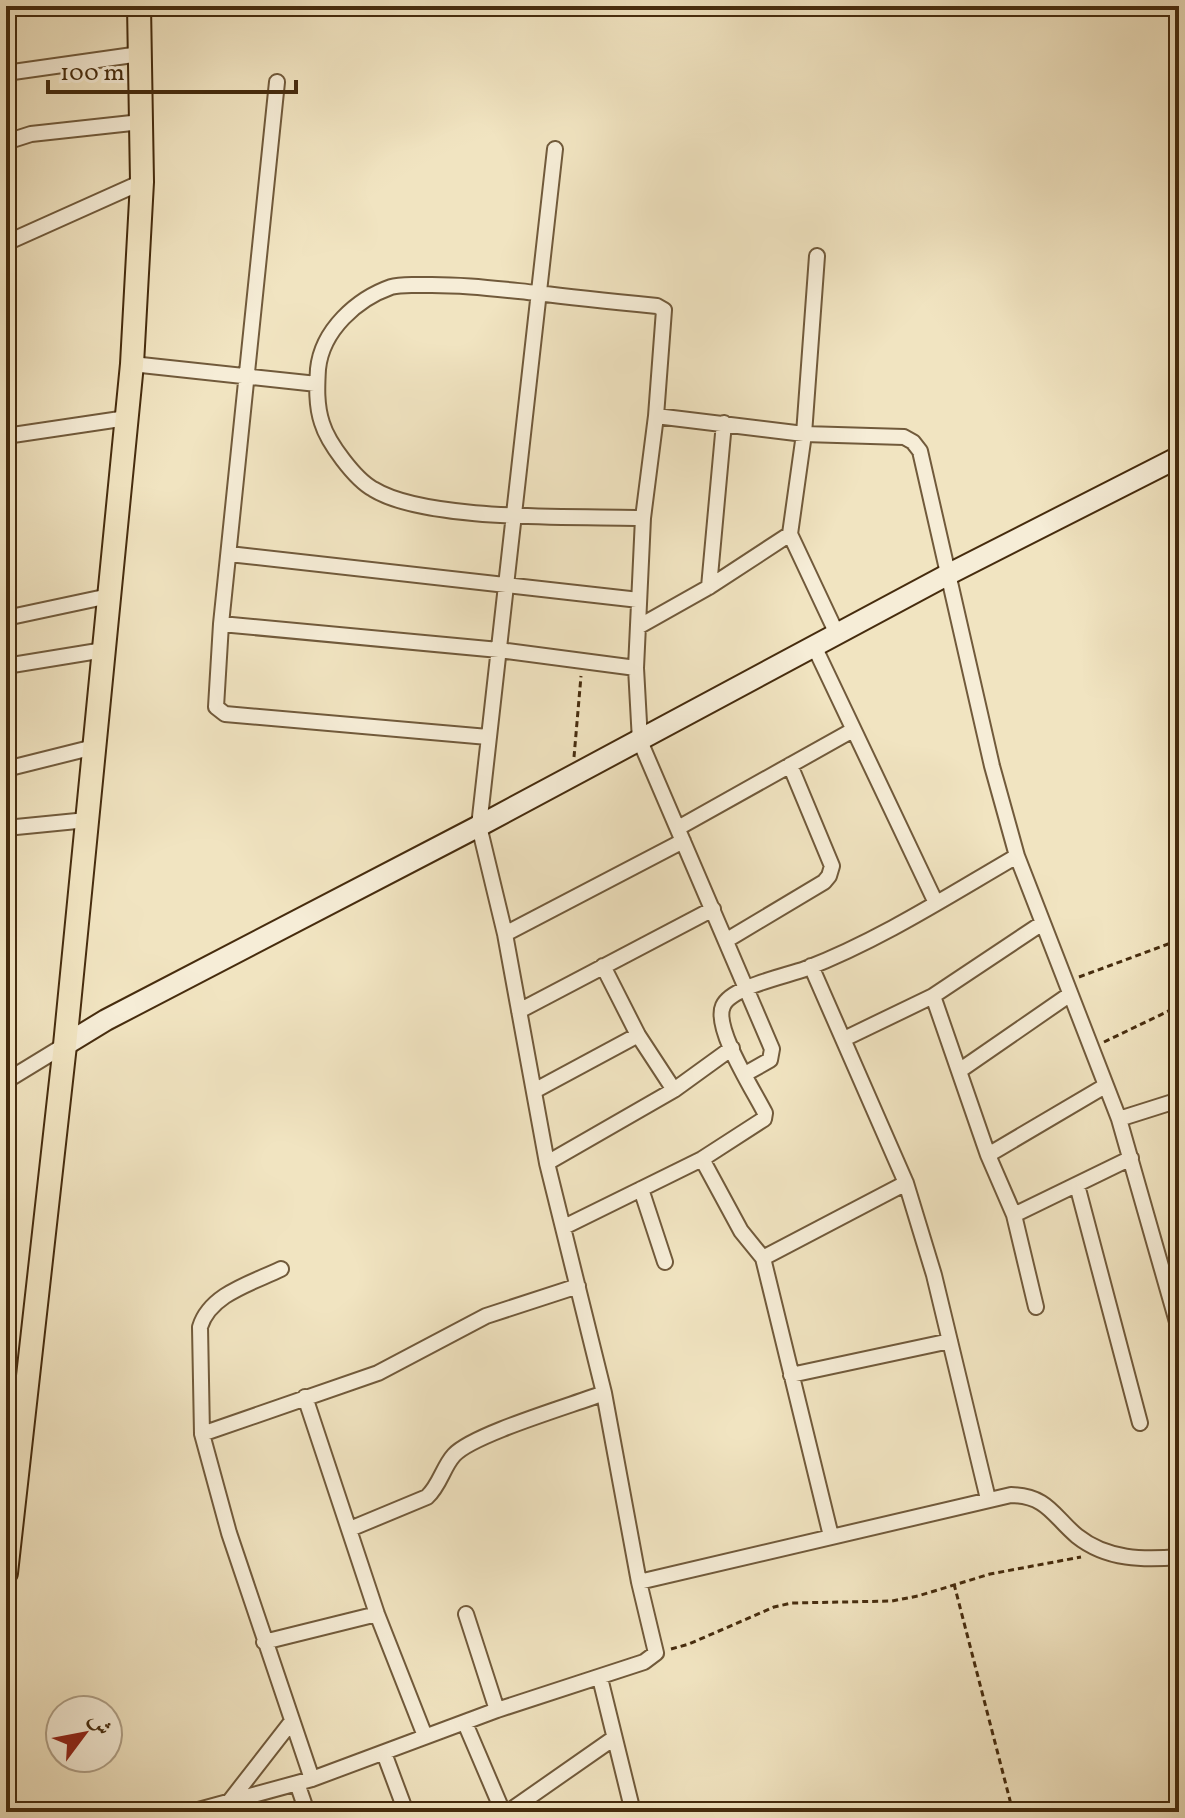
<svg xmlns="http://www.w3.org/2000/svg" width="1185" height="1818" font-family="Vollkorn,Amiri,serif">
	<style>
		.lines { fill: none; stroke-linecap: round; stroke-linejoin: round }
		.street-casing { stroke: #715a3b; stroke-width: 18 }
		.secondary-casing { stroke: #462c0e; stroke-width: 24 }
		.primary-casing { stroke: #462c0e; stroke-width: 26 }
		.path { stroke: #462c0e; stroke-width: 3; stroke-dasharray: 6 4; stroke-linecap: butt }
		.street { stroke: #f6edd7; stroke-width: 14 }
		.secondary { stroke: #f6edd7; stroke-width: 20 }
		.primary { stroke: #f1e4c1; stroke-width: 22 }
	</style>
	<rect width="100%" height="100%" fill="#f1e4c1"/>
	<filter id="stains"><feTurbulence type="fractalNoise" baseFrequency=".0025" numOctaves="4"/><feColorMatrix values="0 0 0 0 .2 0 0 0 0 .09 0 0 0 0 .02 0 0 0 .5 -.17"/></filter>
	<radialGradient id="worn" r=".72"><stop offset=".6" stop-color="#630" stop-opacity="0"/><stop offset="1" stop-color="#630" stop-opacity=".3"/></radialGradient>
	<g class="lines">
		<defs>
			<path id="street" d="M6 73 140 54
				M277 82 221 624 216 707 225 714 488 737
				M6 142 31 134 141 122
				M6 243 142 182
				M132 364 317 384
				M656 416 804 434 904 437 913 442 920 451 992 766 1017 856 1119 1119 1179 1329
				M6 436 127 418
				M643 518C577 516 426 522 373 489 355 479 328 443 322 423 316 405 317 386 318 369 322 330 357 299 391 287 400 284 412 285 422 285 460 284 498 289 537 293 577 298 617 302 657 306L664 310 656 416 643 518 636 668 640 741 772 1049 770 1060 745 1074
				M790 534 837 634
				M229 554 639 600
				M709 587 724 423
				M6 618 109 596
				M221 624 499 650 636 668
				M638 627 709 587 790 534 804 434 817 256
				M814 646 936 903
				M6 666 104 650
				M6 769 94 747
				M6 828 87 820
				M678 828 853 730
				M505 934 683 841
				M727 940 824 882 829 876 832 866 790 765
				M603 966 638 1035 674 1090
				M811 966 906 1183
				M933 996 1041 924
				M519 1011 713 909
				M844 1039 933 996 988 1155 1014 1215 1131 1158
				M959 1071 1069 995
				M6 1081 65 1045
				M534 1091 638 1035
				M1119 1119 1179 1100
				M988 1155 1105 1086
				M702 1159 741 1231 763 1258 831 1536
				M547 1163 674 1090 732 1048
				M1077 1185 1140 1423
				M641 1189 665 1262
				M1014 1215 1036 1307
				M564 1227 702 1159 764 1119 765 1113C754 1091 713 1028 723 1006 731 987 786 976 805 969 880 940 948 896 1017 856
				M763 1258 906 1183 934 1275 988 1499
				M281 1269C252 1283 210 1294 200 1327L202 1434 229 1533 312 1779
				M791 1375 950 1341
				M305 1397 377 1614 425 1736
				M202 1434 378 1373 486 1316 578 1286
				M350 1529 427 1497C440 1485 443 1467 454 1455 473 1434 573 1405 604 1393
				M639 1582 1011 1495C1048 1496 1053 1516 1077 1536 1107 1560 1144 1560 1179 1557
				M466 1614 497 1710
				M264 1642 377 1614
				M600 1678 633 1812
				M465 1723 503 1812
				M384 1753 406 1812
				M297 1783 307 1812
				M229 1802 292 1721
				M191 1812 312 1779 497 1710 644 1662 656 1653 639 1582 604 1393 547 1163 505 934 479 826 555 149
				M508 1812 614 1738"/>
			<path id="secondary" d="M65 1045 106 1020 479 826 947 575 1179 457"/>
			<path id="primary" d="M6 1573 65 1045 132 364 142 182 139 6"/>
		</defs>
		<use href="#street" class="street-casing"/>
		<use href="#secondary" class="secondary-casing"/>
		<use href="#primary" class="primary-casing"/>
		<path class="path" d="M574 757 581 676
			M1079 977 1179 940
			M1104 1042 1179 1006
			M954 1584 1013 1812
			M671 1649 689 1644 774 1607 792 1603 892 1601 918 1596 990 1574 1081 1557"/>
		<use href="#street" class="street"/>
		<use href="#secondary" class="secondary"/>
		<use href="#primary" class="primary"/>
	</g>
	<rect width="1185" height="1818" fill="none" stroke="#f1e4c1" stroke-width="32"/>
	<rect x="8" y="8" width="1169" height="1802" fill="none" stroke="#462c0e" stroke-width="4"/>
	<rect x="16" y="16" width="1153" height="1786" fill="none" stroke="#462c0e" stroke-width="2"/>
	<g transform="translate(84 1734) rotate(58)"><circle r="38" fill="#f6edd7" stroke="#b0a087" stroke-width="2"/>
	<path d="M0-6L14 30L0 20L-14 30Z" fill="#8f2418"/>
	<text y="-12" font-size="22" font-weight="bold" text-anchor="middle" fill="#462c0e">ش</text>
	</g>
	<path d="M48 80v12h248v-12" fill="none" stroke="#462c0e" stroke-width="4"/>
	<text x="60" y="80" font-size="24" fill="#462c0e" stroke="#f6edd7" stroke-width="6" paint-order="stroke">100 m</text>
	<rect width="100%" height="100%" filter="url(#stains)"/>
	<rect width="100%" height="100%" fill="url(#worn)"/>
</svg>
